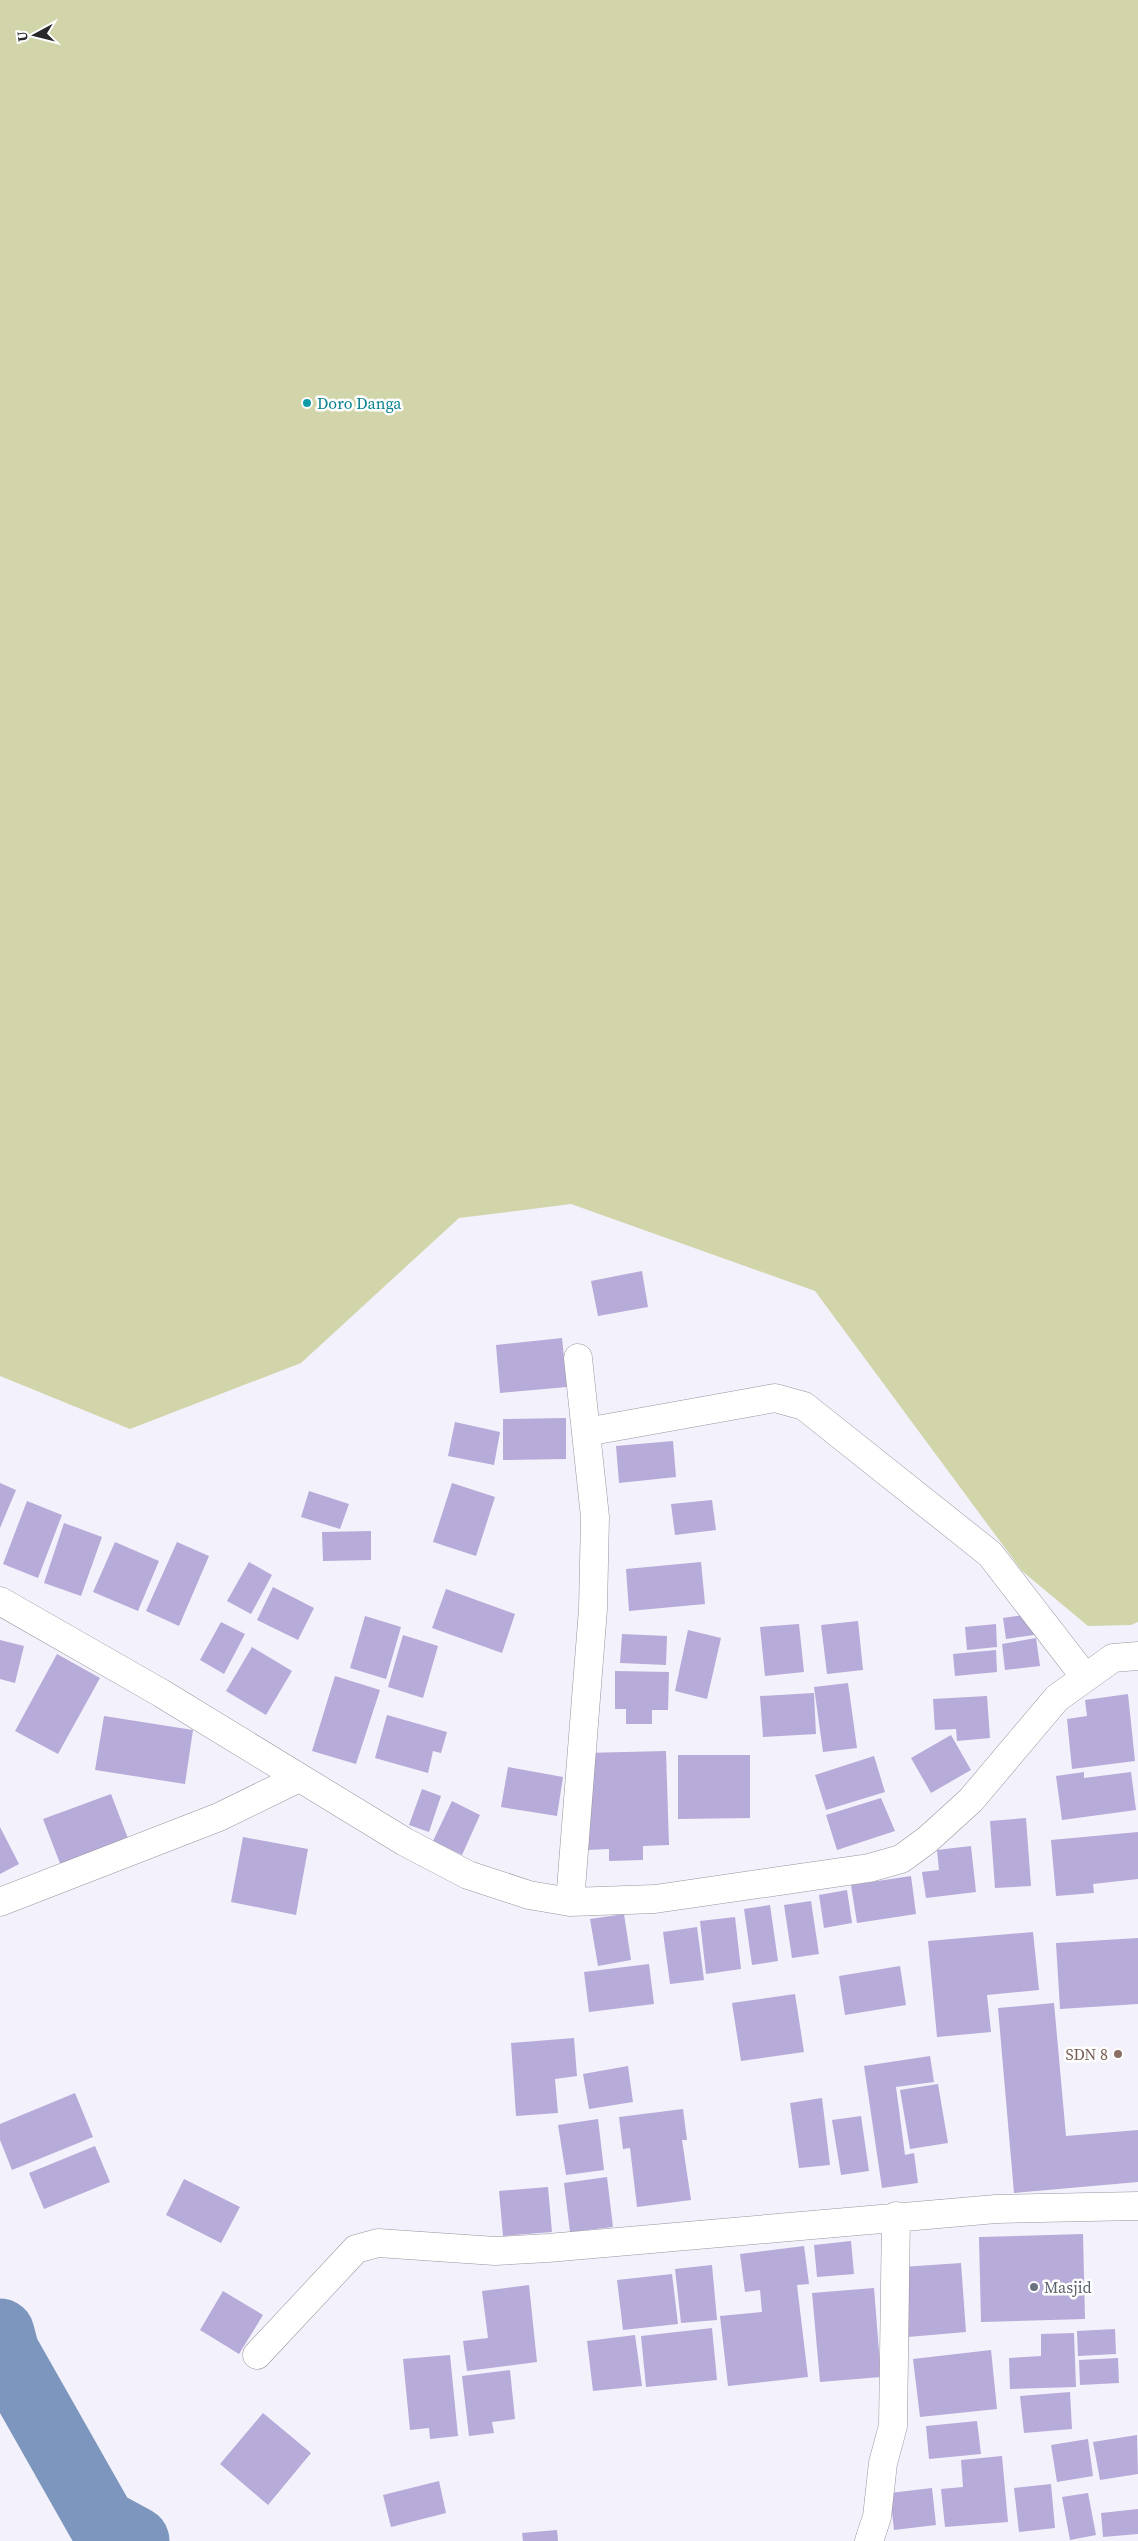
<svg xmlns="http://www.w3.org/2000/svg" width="1138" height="2541" font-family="'Source Serif 4',serif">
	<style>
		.green { fill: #d2d4aa }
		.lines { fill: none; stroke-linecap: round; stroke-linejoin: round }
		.river { stroke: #7d96be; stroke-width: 69 }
		.building { fill: #b7abd9 }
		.minor-casing { stroke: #97959e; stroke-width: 29 }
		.minor { stroke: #fff; stroke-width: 28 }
		.culture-dot { fill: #0f9aa8; stroke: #fff; stroke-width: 2 }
		.education-dot { fill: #8d6e63; stroke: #fff; stroke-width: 2 }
		.worship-dot { fill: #6b7280; stroke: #fff; stroke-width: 2 }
		.labels { text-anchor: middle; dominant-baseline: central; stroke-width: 5; stroke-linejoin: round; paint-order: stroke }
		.culture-label { font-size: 16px; fill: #0d838f; stroke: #fff; text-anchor: start }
		.education-label { font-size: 16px; fill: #785e54; stroke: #fff; text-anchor: end }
		.worship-label { font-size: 16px; fill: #5b616d; stroke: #fff; text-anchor: start }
	</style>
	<rect width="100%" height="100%" fill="#f3f1fb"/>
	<path class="green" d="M0 0H1138V1622L1131 1625 1088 1626 1022 1571 815 1291 571 1204 459 1218 301 1363 130 1429 0 1376Z"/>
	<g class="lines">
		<path class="river" d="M0 2333 5 2352 102 2523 135 2541"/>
	</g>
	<path class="building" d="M642 1271 648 1307 598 1316 591 1281Z
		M562 1338 567 1387 500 1393 496 1345Z
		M566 1418V1459L503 1460V1419Z
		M455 1422 500 1432 494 1465 448 1456Z
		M673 1441 676 1477 619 1483 616 1446Z
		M0 1483 16 1490 0 1528Z
		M452 1483 495 1497 476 1556 433 1542Z
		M309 1491 349 1504 340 1529 301 1517Z
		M712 1500 716 1530 675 1535 671 1504Z
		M27 1501 62 1515 38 1578 3 1564Z
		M64 1523 102 1537 81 1596 44 1583Z
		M371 1531V1560L323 1561 322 1532Z
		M115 1542 159 1561 138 1611 93 1592Z
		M177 1542 209 1556 179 1626 146 1611Z
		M249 1562 272 1575 251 1614 227 1601Z
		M701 1562 705 1604 629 1611 626 1569Z
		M273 1587 314 1608 298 1640 257 1620Z
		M446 1589 515 1614 502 1653 432 1628Z
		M1031 1614 1034 1635 1006 1639 1003 1618Z
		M365 1616 401 1627 386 1679 350 1668Z
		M858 1621 863 1670 827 1674 821 1625Z
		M221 1622 245 1634 224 1674 200 1660Z
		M799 1624 804 1672 765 1676 760 1627Z
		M996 1624 997 1647 967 1650 965 1627Z
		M688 1630 721 1638 707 1699 675 1691Z
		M622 1634 667 1636 666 1665 620 1663Z
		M403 1635 438 1646 423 1698 388 1687Z
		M1036 1638 1040 1666 1005 1670 1002 1644Z
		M0 1640 24 1646 15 1683 0 1679Z
		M252 1647 292 1671 266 1715 226 1691Z
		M996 1650 997 1672 955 1676 953 1654Z
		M57 1654 100 1678 58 1754 15 1731Z
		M615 1671 669 1672 668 1710H652V1724H626V1709H615Z
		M335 1676 380 1690 356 1764 312 1751Z
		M848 1683 857 1748 823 1752 814 1687Z
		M814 1693 816 1734 763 1737 760 1696Z
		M1128 1694 1135 1761 1072 1769 1067 1719 1087 1716 1085 1700Z
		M987 1696 990 1738 957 1741 956 1729 935 1730 933 1699Z
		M387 1715 447 1732 441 1753 433 1751 428 1773 375 1758Z
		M104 1716 193 1730 185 1784 95 1770Z
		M951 1735 971 1770 931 1793 911 1758Z
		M666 1751 669 1845 643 1846V1860L609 1861V1849L587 1850 584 1753Z
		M678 1755H750V1818L678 1819Z
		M874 1756 885 1792 826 1810 815 1775Z
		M508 1767 563 1777 557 1816 501 1807Z
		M1084 1772V1778L1131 1772 1136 1810 1062 1820 1056 1776Z
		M422 1789 441 1796 429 1832 409 1825Z
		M111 1794 129 1841 61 1866 43 1819Z
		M881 1798 895 1831 837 1850 826 1815Z
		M452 1801 480 1815 462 1855 433 1841Z
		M1026 1818 1031 1886 995 1888 990 1821Z
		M0 1827 19 1864 0 1874Z
		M1138 1832V1879L1093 1884 1094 1893 1056 1896 1051 1840Z
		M243 1837 308 1849 296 1915 231 1902Z
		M971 1846 976 1892 926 1898 922 1872 939 1870 937 1850Z
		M911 1876 916 1914 857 1923 851 1885Z
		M847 1890 852 1923 824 1928 819 1895Z
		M811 1901 819 1954 792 1958 784 1905Z
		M770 1905 778 1961 752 1965 744 1909Z
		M624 1914 631 1960 598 1966 590 1919Z
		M735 1917 741 1969 706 1974 700 1921Z
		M697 1927 704 1980 670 1984 663 1932Z
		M1033 1932 1039 1990 987 1995 991 2032 937 2037 928 1941Z
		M1138 1938V2004L1060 2009 1056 1943Z
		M649 1964 654 2004 589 2012 584 1972Z
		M900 1966 906 2005 845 2015 839 1976Z
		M795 1994 804 2052 741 2061 732 2003Z
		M1054 2003 1066 2136 1138 2130V2182L1014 2193 998 2008Z
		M574 2038 577 2076 555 2079 558 2113 516 2116 511 2043Z
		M930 2056 934 2082 896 2087 905 2155 914 2153 918 2183 882 2188 864 2066Z
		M628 2066 633 2102 589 2109 583 2074Z
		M938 2084 948 2143 910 2149 900 2090Z
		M75 2093 93 2137 12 2170 0 2140V2124Z
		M822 2098 830 2165 799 2168 790 2103Z
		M683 2109 687 2140H682L691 2200 637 2207 630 2148 623 2149 619 2117Z
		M861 2116 869 2171 841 2175 832 2120Z
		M598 2119 604 2170 566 2175 558 2125Z
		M95 2146 110 2182 44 2209 29 2173Z
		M607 2177 613 2227 570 2232 564 2183Z
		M184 2179 240 2207 221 2243 166 2215Z
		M548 2187 552 2232 503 2236 499 2191Z
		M1083 2234 1085 2319 981 2322 979 2237Z
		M851 2241 854 2274 817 2277 814 2245Z
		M804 2246 809 2284 797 2285 808 2377 728 2386 720 2316 762 2312 760 2290 745 2292 740 2254Z
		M961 2263 966 2332 908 2337 902 2267Z
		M712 2265 717 2320 681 2323 675 2269Z
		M672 2274 678 2324 623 2330 617 2280Z
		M529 2285 537 2362 467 2371 463 2341 488 2338 482 2291Z
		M874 2288 881 2377 820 2382 812 2293Z
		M223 2291 263 2315 239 2354 200 2330Z
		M712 2328 717 2380 646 2387 641 2336Z
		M1115 2329 1116 2354 1078 2356 1077 2331Z
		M1074 2333 1076 2387 1010 2389 1009 2358 1041 2356V2334Z
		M635 2335 642 2386 593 2391 587 2341Z
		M991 2350 997 2409 920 2417 913 2359Z
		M450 2355 458 2436 430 2439 429 2428 410 2430 403 2359Z
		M1118 2358 1119 2383 1080 2385 1079 2360Z
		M510 2370 515 2419 492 2422 494 2433 469 2436 462 2376Z
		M1070 2392 1072 2429 1024 2433 1020 2396Z
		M263 2413 311 2453 268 2505 220 2464Z
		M977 2421 981 2454 929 2459 926 2426Z
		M1137 2435 1138 2474 1100 2480 1093 2442Z
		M1088 2439 1093 2476 1057 2482 1051 2445Z
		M1002 2456 1008 2522 945 2527 941 2489 963 2487 961 2460Z
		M439 2481 446 2513 391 2527 383 2495Z
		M1051 2484 1055 2528 1019 2532 1014 2488Z
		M932 2488 936 2525 894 2530 890 2493Z
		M1088 2493 1096 2535 1070 2540 1062 2497Z
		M1138 2509V2534L1103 2537 1101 2513Z
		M557 2530 558 2541H523L522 2533Z"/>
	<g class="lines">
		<defs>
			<path id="minor" d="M586 1432 775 1398 804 1406 990 1554 1085 1677
				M0 1601 161 1693 405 1842 468 1875 529 1895 570 1902 655 1899 869 1868 901 1859 927 1840 971 1800 1057 1698 1113 1658 1138 1656
				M0 1902 219 1817 299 1778
				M570 1902 593 1609 595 1517 578 1358
				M257 2355 356 2249 378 2243 495 2251 548 2248 996 2209 1138 2206
				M869 2541 877 2517 883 2463 893 2426 896 2216"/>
		</defs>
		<use href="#minor" class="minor-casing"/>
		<use href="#minor" class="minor"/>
	</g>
	<circle class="culture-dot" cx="307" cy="403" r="5"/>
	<circle class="education-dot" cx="1118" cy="2054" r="5"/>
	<circle class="worship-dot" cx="1034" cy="2287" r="5"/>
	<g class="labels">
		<g class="culture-label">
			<text x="317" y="403">Doro Danga</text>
		</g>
		<g class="education-label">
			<text x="1108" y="2054">SDN 8</text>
		</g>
		<g class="worship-label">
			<text x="1044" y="2287">Masjid</text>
		</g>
	</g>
	<g transform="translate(35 35) rotate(263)" stroke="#ffffff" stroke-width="4" paint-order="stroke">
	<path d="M0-4L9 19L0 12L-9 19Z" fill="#28282b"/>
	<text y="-8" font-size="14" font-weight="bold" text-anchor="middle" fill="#28282b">U</text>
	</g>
</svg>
